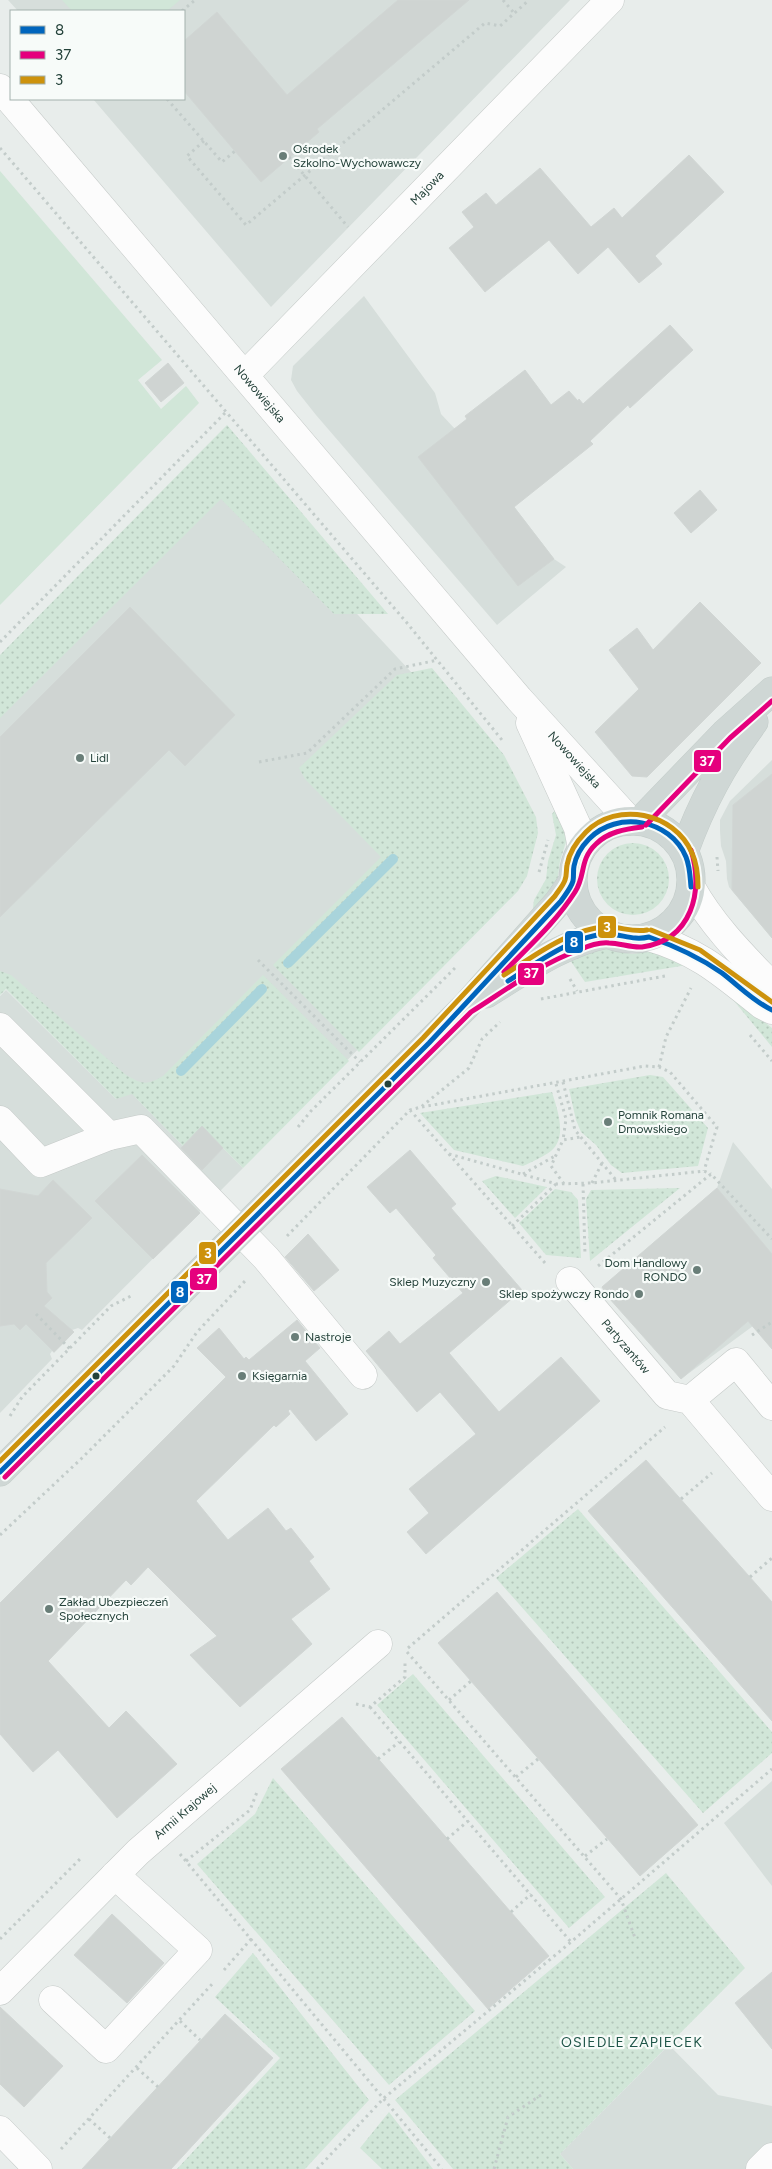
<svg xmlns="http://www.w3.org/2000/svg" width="772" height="2169" font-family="Figtree,sans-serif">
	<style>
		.built { fill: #d6dedb }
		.green { fill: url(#green-dots) }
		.pitch { fill: #d1e6d8 }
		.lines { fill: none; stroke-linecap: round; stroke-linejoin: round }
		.stream { stroke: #a9d4db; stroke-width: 10 }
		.building { fill: #cfd4d2; stroke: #d1d6d4 }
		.minor-casing { stroke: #c5cac8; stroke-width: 29 }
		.major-casing { stroke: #c3ccc9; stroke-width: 29 }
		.path { stroke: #c3ccca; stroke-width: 3; stroke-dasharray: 2.5 4; stroke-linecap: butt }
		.minor { stroke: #fcfcfc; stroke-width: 28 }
		.major { stroke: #cfd7d5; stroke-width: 28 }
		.bus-1-casing { stroke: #f7fbf9; stroke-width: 9 }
		.bus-2-casing { stroke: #f7fbf9; stroke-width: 9 }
		.bus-3-casing { stroke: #f7fbf9; stroke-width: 9 }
		.bus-1 { stroke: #0065bd; stroke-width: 5 }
		.bus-2 { stroke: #e5007d; stroke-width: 5 }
		.bus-3 { stroke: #cd920c; stroke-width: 5 }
		.poi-dot { fill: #697e78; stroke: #f7fbf9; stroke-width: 2 }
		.bus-dot { fill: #24423a; stroke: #f7fbf9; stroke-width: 2 }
		.labels { text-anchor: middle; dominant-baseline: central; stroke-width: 4.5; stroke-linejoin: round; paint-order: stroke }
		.poi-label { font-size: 12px; fill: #24423a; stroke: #f7fbf9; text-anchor: start }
		.street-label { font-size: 12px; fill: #24423a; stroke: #f7fbf9 }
		.neighbourhood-label { font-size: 14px; letter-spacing: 1px; fill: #1f5548; stroke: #f7fbf9 }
		.line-badge { stroke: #f7fbf9; stroke-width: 2 }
		.badge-label { font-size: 14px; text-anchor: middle; font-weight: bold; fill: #fff }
	</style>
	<defs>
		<pattern id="green-dots" width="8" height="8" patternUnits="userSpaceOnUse" patternTransform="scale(1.25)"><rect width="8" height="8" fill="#d1e6d8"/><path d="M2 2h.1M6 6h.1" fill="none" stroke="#b3c6ba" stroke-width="1.8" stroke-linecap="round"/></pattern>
	</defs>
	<rect width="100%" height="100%" fill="#e8edeb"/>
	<path class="built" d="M8 0H570L271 307 93 99H184V11H18Z
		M364 296 435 393 441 414 455 429 554 559 566 567 497 625 316 415 297 391 291 380 293 366Z
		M213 459 491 758 517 888 244 1165 203 1124 135 1097 183 1146 202 1127 243 1168 82 1330 78 1328 72 1330 74 1332 64 1343 54 1353 52 1351 50 1354 52 1359 0 1413V996L6 990 116 1099 118 1098 12 979 0 990V683Z
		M772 760V938L729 887 727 879 726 861 721 846 720 831V820L730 801Z
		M733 1142 772 1189V1349L753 1326 681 1379 602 1287 717 1188Z
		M772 1781V1886L724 1823Z
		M669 2045 718 2095 772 2106V2169H573L560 2154Z"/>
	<path class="green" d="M227 425 388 614H334L221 499 0 718V655Z
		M432 668 504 755 536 817 538 833 527 876 518 891 359 1052 273 965 381 857 305 779 299 768 397 675Z
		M556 809 566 825V842L560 861 557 884 537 913 533 908 534 900 546 879 548 861 556 835 552 814Z
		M597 879a36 36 0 1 1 72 0a36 36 0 1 1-72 0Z
		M603 948 632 954 651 951 686 963 681 966 585 982 568 957Z
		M0 971 11 975 126 1075C142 1084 146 1086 163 1076L263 975 349 1061 243 1168 202 1127 183 1146 132 1094 116 1099 6 989 0 995Z
		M725 990 772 1028V1047Z
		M650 1075 663 1077 708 1128 698 1166 622 1173 611 1165 596 1145 581 1132 576 1120 569 1089Z
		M552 1092C557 1109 568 1137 551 1151 543 1157 532 1162 523 1166L454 1150 420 1113Z
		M496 1176 547 1187 515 1218 482 1181Z
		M680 1188 590 1261 586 1199 591 1190Z
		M555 1189 571 1192 578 1200 581 1258 546 1255 519 1223Z
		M578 1509 772 1732V1753L703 1813 496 1578Z
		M413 1674 605 1897 569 1928 377 1705Z
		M273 1778 475 2011 389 2085 197 1864 255 1814Z
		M666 1873 745 1968 560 2154 573 2169H453L395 2100Z
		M253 1953 369 2100 305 2169H177L280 2058 215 1997Z
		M389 2112 433 2169H382L360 2148Z"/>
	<path class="pitch" d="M62 0H180L167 11H72Z
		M0 171 162 360 138 380 161 409 186 386 199 403 0 605Z"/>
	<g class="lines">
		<path class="stream" d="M288 963 393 859
			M181 1071 262 989"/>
	</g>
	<path class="building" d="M398 0H469L317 129 319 132 261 182 184 91V41L217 12 287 95Z
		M689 155 724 192 655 256 662 264 639 283 608 247 578 274 549 240 485 292 449 248 474 227 462 212 486 193 496 205 540 168 591 227 614 208 622 218Z
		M670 325 693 350 630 408 628 405 590 441 593 444 514 507 554 559 518 586 418 457 467 419 465 416 525 370 551 405 569 391 578 401 579 399 583 404Z
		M168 363 184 383 161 402 145 383Z
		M700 490 717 510 691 533 674 513Z
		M700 602 761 663 647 777 632 776 595 732 639 689 609 650 637 628 653 650Z
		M130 607 235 715 185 766 169 750 0 917V737Z
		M772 774V938L732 890 733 805Z
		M202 1126 223 1148 202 1170 181 1148Z
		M410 1150 456 1204 451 1208 522 1290 449 1353 499 1412 561 1357 600 1401 426 1554 407 1532 429 1513 409 1489 476 1434 440 1392 417 1412 366 1351 389 1331 400 1344 463 1293 433 1258 436 1255 396 1208 390 1213 367 1187Z
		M142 1155 200 1213 153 1259 95 1201Z
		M53 1180 92 1218 46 1263 47 1292 52 1298 44 1306 74 1332 54 1352 26 1324 20 1330 14 1324 0 1326V1189L38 1196Z
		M717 1188 772 1254V1349L748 1321 681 1379 609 1298 602 1287Z
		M308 1234 339 1270 314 1291 285 1257Z
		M297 1320 320 1348 305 1361 348 1414 316 1441 290 1409 288 1411 290 1414 276 1427 274 1425 196 1501 228 1540 268 1508 286 1531 291 1528 314 1557 309 1561 330 1589 291 1619 312 1644 240 1707 190 1655 217 1636 148 1567 131 1585 126 1580 48 1661 109 1728 126 1711 177 1764 117 1818 58 1750 33 1772 0 1734V1603L226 1377 197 1348 219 1328 244 1359 246 1357 249 1360Z
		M646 1460 772 1602V1721L588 1511Z
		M497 1592 698 1825 640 1876 438 1643Z
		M342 1717 549 1956 488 2009 281 1769Z
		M112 1914 164 1963 127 2003 74 1955Z
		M772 1972V2049L735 2003Z
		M0 2007 63 2066 24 2107 0 2084Z
		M225 2014 273 2058 171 2169H82Z"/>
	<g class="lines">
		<defs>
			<g id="minor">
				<path id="s1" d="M0 88 519 699 630 821"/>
				<path id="s2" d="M245 375 610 0"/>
				<path d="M530 723 578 828 582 848"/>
				<path d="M691 887C712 925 742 955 772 986"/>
				<path d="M649 937C698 951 723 974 762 1005L772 1010"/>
				<path d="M0 1027 109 1136"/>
				<path d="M0 1120 41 1163 109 1136 141 1129 266 1258 363 1375"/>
				<path id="s3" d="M570 1281 667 1395 690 1400 772 1497"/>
				<path d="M690 1400 736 1362 772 1406"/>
				<path id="s4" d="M0 1991 138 1852 378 1644"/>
				<path d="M53 2000 106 2049 198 1950 115 1875"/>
				<path d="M0 2130 38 2169"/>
				<path d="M760 2169 772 2157"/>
			</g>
			<path id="major" d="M641 820 725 733 772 691
				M573 880a59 59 0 1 1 118 0a59 59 0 1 1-118 0Z
				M684 852C702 802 723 764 754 722
				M486 994C524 971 563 943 607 934
				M0 1472 466 1006 559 901 572 882"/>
		</defs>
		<use href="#minor" class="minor-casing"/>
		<use href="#major" class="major-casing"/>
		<path class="path" d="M503 0 514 13
			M182 11 195 0
			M167 99 222 162 235 151
			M204 141 187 156 246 225 485 23 500 26 529 0
			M0 148 407 623 502 740
			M289 157 348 227
			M0 642 226 412
			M259 762 307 753 395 669 438 660
			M717 857 718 871
			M539 872 548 840
			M258 960 360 1062
			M570 979 577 991
			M541 999 665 976
			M750 1035 772 1061
			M659 1067 666 1037 691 988
			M563 1082 575 1130 616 1180
			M556 1084 566 1119 563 1140
			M422 1107 645 1066 659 1067 670 1072 717 1127 704 1171
			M410 1110 545 1263
			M298 1127 311 1111 457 966
			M449 1154 557 1184 592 1183 704 1171 711 1174
			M523 1174 555 1156
			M592 1183 602 1163
			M564 1184 551 1166 563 1140 580 1137
			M583 1184 585 1255
			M512 1226 556 1184
			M287 1236 410 1110 421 1107 469 1068 482 1039 500 1022
			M598 1266 711 1174 772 1239
			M36 1314 70 1349
			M752 1335 772 1322
			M10 1416 22 1397 111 1306 131 1296
			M681 1499 712 1473
			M0 1535 82 1458 174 1366 197 1332 245 1281
			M750 1577 772 1558
			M408 1648 665 1427
			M407 1652 621 1899 635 1938
			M449 1700 471 1681
			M356 1704 370 1707 405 1677V1660
			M370 1707 571 1942
			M378 1759 399 1742
			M516 1777 538 1759
			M447 1839 468 1821
			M180 1854 442 2169
			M585 1856 607 1839
			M186 1861 250 1810 257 1792
			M511 1912 531 1894
			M0 1939 80 1859
			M224 1970 252 1938
			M180 2021 200 2040
			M137 2068 158 2087
			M89 2119 110 2138
			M61 2149 214 1982
			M317 2169 384 2098 571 1942 772 1769
			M494 2169 508 2117 541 2095"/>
		<use href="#minor" class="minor"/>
		<use href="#major" class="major"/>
		<defs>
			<path id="bus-1" d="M649 937C675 946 699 957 722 973 739 986 753 1001 772 1010
				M508 981C535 964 574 935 607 934 622 934 633 941 649 937
				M0 1472 429 1043 561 901C565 895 571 888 573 881 574 876 573 871 574 866 576 856 582 846 589 839 617 810 670 819 686 857 690 867 690 876 691 887"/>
			<path id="bus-2" d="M646 825 730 738 772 701
				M504 972C529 946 556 922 575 892 586 875 579 860 596 844 608 832 625 829 642 827
				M5 1477 471 1012C506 990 540 964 579 950 588 946 598 942 609 943 620 943 631 948 642 947 692 940 704 891 691 850"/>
			<path id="bus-3" d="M651 930 700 950 772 1002
				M504 975C534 956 569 929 605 927 620 926 632 933 647 930
				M0 1461 423 1038 555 896C558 891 563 886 565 880 567 875 566 870 567 865 569 853 577 841 586 832 617 801 674 812 692 853 697 864 698 875 698 887"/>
		</defs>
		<use href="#bus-1" class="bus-1-casing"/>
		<use href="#bus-2" class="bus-2-casing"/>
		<use href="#bus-3" class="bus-3-casing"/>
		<use href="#bus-1" class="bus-1"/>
		<use href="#bus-2" class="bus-2"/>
		<use href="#bus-3" class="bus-3"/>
	</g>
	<g class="poi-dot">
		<circle cx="283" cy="156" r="5"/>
		<circle cx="80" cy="758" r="5"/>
		<circle cx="608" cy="1122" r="5"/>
		<circle cx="697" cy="1270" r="5"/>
		<circle cx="486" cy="1282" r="5"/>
		<circle cx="639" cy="1294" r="5"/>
		<circle cx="295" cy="1337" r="5"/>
		<circle cx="242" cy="1376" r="5"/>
		<circle cx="49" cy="1609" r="5"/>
	</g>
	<g class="bus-dot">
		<circle cx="388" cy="1084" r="4.5"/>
		<circle cx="96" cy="1376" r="4.5"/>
	</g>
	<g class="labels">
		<g class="poi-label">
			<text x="293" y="149">Ośrodek<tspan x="293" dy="14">Szkolno-Wychowawczy</tspan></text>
			<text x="90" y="758">Lidl</text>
			<text x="618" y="1115">Pomnik Romana<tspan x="618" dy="14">Dmowskiego</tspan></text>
			<text x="687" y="1263" text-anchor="end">Dom Handlowy<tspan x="687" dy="14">RONDO</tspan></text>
			<text x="476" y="1282" text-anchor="end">Sklep Muzyczny</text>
			<text x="629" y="1294" text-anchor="end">Sklep spożywczy Rondo</text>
			<text x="305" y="1337">Nastroje</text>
			<text x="252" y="1376">Księgarnia</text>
			<text x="59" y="1602">Zakład Ubezpieczeń<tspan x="59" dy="14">Społecznych</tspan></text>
		</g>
		<g class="street-label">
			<text stroke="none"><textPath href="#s2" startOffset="261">Majowa</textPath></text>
			<text stroke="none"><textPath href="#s1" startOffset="401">Nowowiejska</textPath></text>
			<text stroke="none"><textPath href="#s1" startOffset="884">Nowowiejska</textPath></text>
			<text stroke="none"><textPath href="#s3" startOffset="86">Partyzantów</textPath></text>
			<text stroke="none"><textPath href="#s4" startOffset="258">Armii Krajowej</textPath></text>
		</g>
		<g class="neighbourhood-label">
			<text x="632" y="2042">OSIEDLE ZAPIECEK</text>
		</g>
	</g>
	<g class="line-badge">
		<rect x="693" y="749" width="29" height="24" rx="5" fill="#e5007d"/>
		<rect x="597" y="915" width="20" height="24" rx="5" fill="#cd920c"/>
		<rect x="564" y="930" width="20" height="24" rx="5" fill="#0065bd"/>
		<rect x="517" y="962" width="28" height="24" rx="5" fill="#e5007d"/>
		<rect x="198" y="1241" width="19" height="24" rx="5" fill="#cd920c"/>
		<rect x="189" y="1267" width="29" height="24" rx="5" fill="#e5007d"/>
		<rect x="170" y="1280" width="19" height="24" rx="5" fill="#0065bd"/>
	</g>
	<g class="badge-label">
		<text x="707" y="766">37</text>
		<text x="607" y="932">3</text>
		<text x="574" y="947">8</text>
		<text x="531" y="978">37</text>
		<text x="208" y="1258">3</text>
		<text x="204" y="1284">37</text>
		<text x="180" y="1297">8</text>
	</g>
	<rect x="10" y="10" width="175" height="90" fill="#f7fbf9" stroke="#a3b1ad"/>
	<rect x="20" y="26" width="25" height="8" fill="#0065bd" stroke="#a3b1ad"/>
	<text x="55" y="35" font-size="15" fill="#24423a">8</text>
	<rect x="20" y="51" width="25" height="8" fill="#e5007d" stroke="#a3b1ad"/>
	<text x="55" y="60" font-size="15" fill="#24423a">37</text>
	<rect x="20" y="76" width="25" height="8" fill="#cd920c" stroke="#a3b1ad"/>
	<text x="55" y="85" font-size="15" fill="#24423a">3</text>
</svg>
